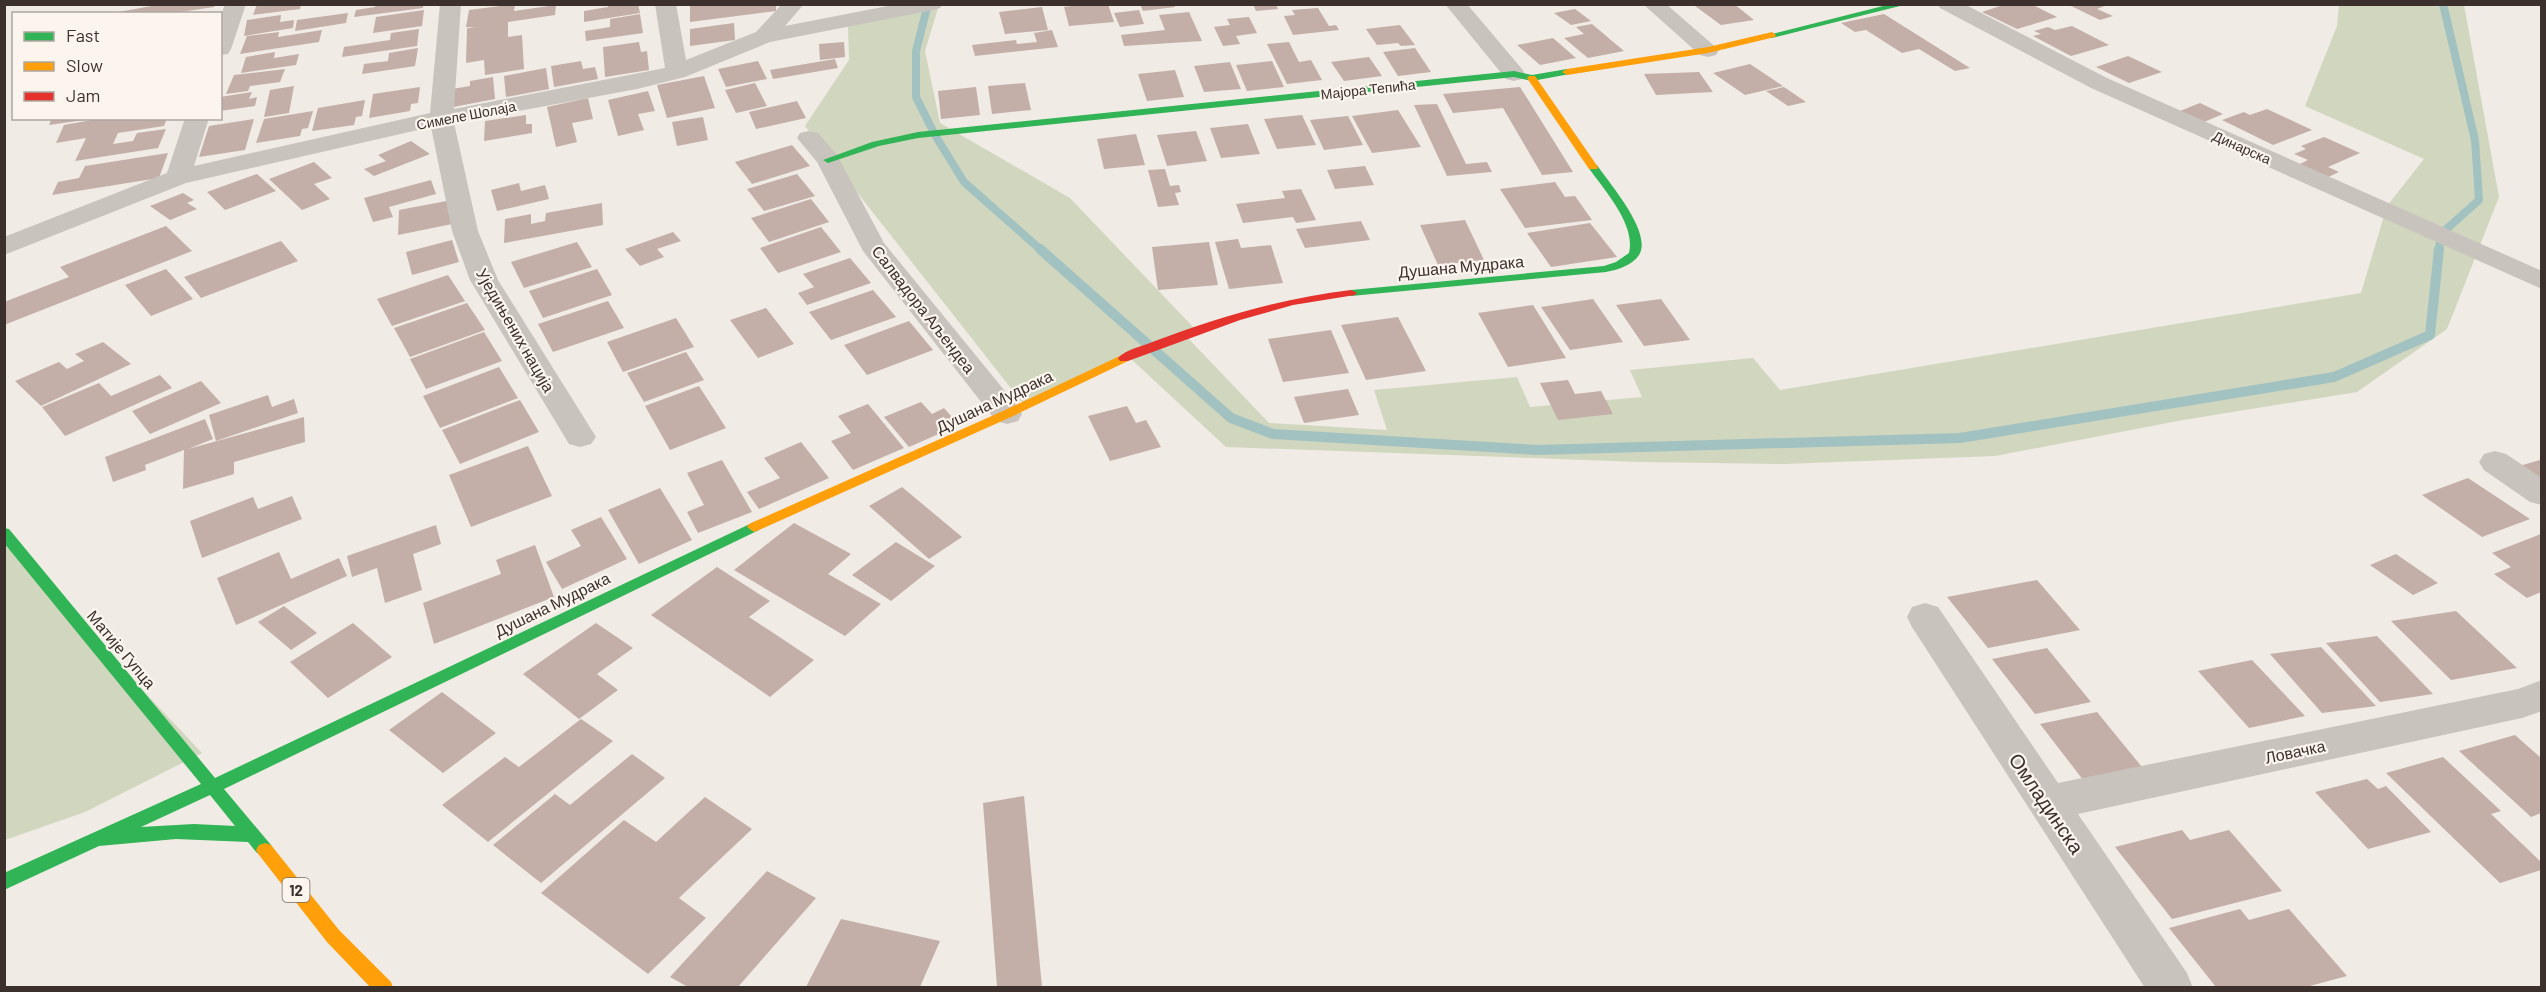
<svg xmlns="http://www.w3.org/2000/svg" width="2546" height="992" font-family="Barlow,sans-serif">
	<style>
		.green { fill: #d1d6bf }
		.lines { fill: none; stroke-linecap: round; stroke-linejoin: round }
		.stream-far1 { stroke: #a1c2c1; stroke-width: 8 }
		.stream { stroke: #a1c2c1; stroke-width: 10 }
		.building { fill: #c3afa7 }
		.street { fill: #c9c3be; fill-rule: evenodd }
		.fast { fill: #30b455; fill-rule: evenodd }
		.slow { fill: #ff9f0a; fill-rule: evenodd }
		.jam { fill: #e5322d; fill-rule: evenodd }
		.labels { text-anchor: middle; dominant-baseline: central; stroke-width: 4.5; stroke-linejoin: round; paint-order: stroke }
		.far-street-label { font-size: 14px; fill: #3b302b; stroke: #fbf5ee }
		.shield { fill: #fbf5ee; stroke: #756b66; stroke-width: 1.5 }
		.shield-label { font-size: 15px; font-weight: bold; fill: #3b302b }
		.street-label { font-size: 16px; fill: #3b302b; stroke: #fbf5ee }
		.near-street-label { font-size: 20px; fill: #3b302b; stroke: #fbf5ee }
	</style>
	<rect width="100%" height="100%" fill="#f0ebe5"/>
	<path class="green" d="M891 5H939L925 51 940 123 1070 198 1195 329 1184 334 1269 423 1387 430 1374 390 1517 377 1530 407 1642 397 1630 370 1753 358 1780 390 2361 293 2387 206 2424 159 2305 106 2337 26 2339 5H2464L2499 197 2447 329 2357 392 2183 420 1995 456 1785 464 1640 462 1226 447 1131 359 1024 405 805 126 849 60 848 26Z
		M4 543 202 753 85 812 5 840Z"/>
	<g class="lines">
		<path class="stream-far1" d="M928 4 916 51V97L935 135 964 182 1041 250
			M2439 250 2441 234 2479 200 2475 140 2443 4"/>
		<path class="stream" d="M1040 249 1231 418 1273 434 1538 450 1960 438 2334 377 2430 335 2439 249"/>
	</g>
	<path class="building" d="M162 4H215L214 7 167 14H108Z
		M257 4H301L300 9 253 15Z
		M376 4H423V8L354 17 356 10 375 7Z
		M515 4 514 11 556 5 555 15 508 22V37L522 35 524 69 485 75 484 60 466 63 467 28 476 27H466L469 10Z
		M608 4H638L640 13 584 22V11L608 7Z
		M702 4H776V11L690 22V6Z
		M1085 4H1108L1114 22 1069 26 1064 7Z
		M1140 4H1174L1175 7 1143 11Z
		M1253 4H1276L1278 9 1256 11Z
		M1703 4H1734L1754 20 1721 25 1695 6Z
		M2006 4H2031L2057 17 2017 29 1982 12Z
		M2067 4H2110L2097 9 2113 16 2100 20Z
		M1042 7 1048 30 1005 34 999 12Z
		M1318 8 1329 26 1336 25 1339 30 1293 35 1284 16 1295 15 1292 10Z
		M1575 9 1591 21 1571 25 1554 13Z
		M424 10 422 26 373 33 376 17Z
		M1139 10 1144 24 1120 27 1114 13Z
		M1189 12 1202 41 1124 46 1121 35 1165 30 1159 15Z
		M348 13 346 23 295 31 297 20Z
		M640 14 643 33 586 41 585 31 610 27V19Z
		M1884 14 1970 68 1955 71 1919 49 1902 53 1866 30 1855 32 1841 23Z
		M281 15 280 22 294 20 293 28 244 36 247 20Z
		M1249 17 1257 33 1236 36 1240 44 1223 46 1214 27 1230 25 1227 19Z
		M734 23 735 40 690 46V29Z
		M1592 24 1624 51 1588 58 1564 38 1584 34 1576 27Z
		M1400 25 1415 45 1401 46 1398 43 1377 45 1366 29Z
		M2072 26 2109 45 2071 56 2033 36 2041 34 2034 31 2048 27 2055 30Z
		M419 29 417 46 342 57 344 47 390 40 391 33Z
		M322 30 319 42 240 54 247 36 279 32 278 37Z
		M1052 30 1058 47 975 56 972 45 1016 40 1017 44 1037 42 1034 33Z
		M1553 38 1576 58 1540 65 1517 45Z
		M639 42 641 52 647 51 649 70 605 77 603 47Z
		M844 42 845 57 820 60 819 44Z
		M1289 42 1299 62 1311 60 1322 80 1287 84 1267 44Z
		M418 48 415 66 362 74 364 64 388 61 389 53Z
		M1415 48 1431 72 1398 76 1383 52Z
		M275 52 274 58 299 54 296 65 241 73 246 57Z
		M2128 56 2162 72 2129 83 2096 67Z
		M1369 57 1382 76 1344 81 1331 62Z
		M835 59 838 68 773 79 770 70Z
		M581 61 583 69 595 67 598 79 554 87 551 66Z
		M758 61 767 79 726 87 718 69Z
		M1272 61 1284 87 1247 91 1236 65Z
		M1230 62 1241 89 1204 92 1194 66Z
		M1750 64 1783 86 1745 95 1713 73Z
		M546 68 549 89 506 97 504 76Z
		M285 69 280 82 250 86 248 91 226 94 234 75Z
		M1175 70 1184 97 1147 101 1138 74Z
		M1699 72 1713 92 1656 95 1644 74Z
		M704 76 715 108 667 118 657 85Z
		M493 77 495 99 453 107 452 89 470 86V81Z
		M755 83 767 106 736 113 725 90Z
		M1025 83 1031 110 992 114 988 86Z
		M294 86 289 113 264 117 270 90Z
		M420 87 418 103 411 104 410 111 369 118 373 94Z
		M976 87 980 115 941 119 938 91Z
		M1520 87 1532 106 1573 172 1542 175 1503 108 1453 113 1443 94Z
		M1784 87 1806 102 1788 106 1766 91Z
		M648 91 655 111 638 114 644 130 618 136 608 100Z
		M252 92 249 99 257 97 255 106 220 111V97Z
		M588 98 593 119 572 123 577 142 556 147 547 107Z
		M365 100 362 116 356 117 354 125 312 131 318 108Z
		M797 101 806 118 756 129 749 112Z
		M2200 103 2223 114 2204 122 2180 111Z
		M1437 104 1466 164 1487 162 1492 172 1447 176 1414 105Z
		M2267 109 2312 130 2273 145 2222 120 2244 112 2250 115Z
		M1398 110 1421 147 1372 153 1352 116Z
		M313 111 308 128 302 129 300 136 256 143 264 119Z
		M526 115V124H532V133L484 141 485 121Z
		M1302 115 1316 145 1277 149 1264 119Z
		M1348 116 1363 145 1324 150 1310 120Z
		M703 117 708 140 677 146 672 122Z
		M52 118H83L84 120 49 125Z
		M103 118H167L164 126 118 133 113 144 133 141 137 133 166 129 158 148 75 161 86 138 56 143 64 125Z
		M254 119 245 150 199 157 209 126Z
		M1248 124 1260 154 1221 158 1210 128Z
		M1196 131 1207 161 1167 166 1157 135Z
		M1136 134 1145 165 1104 169 1097 139Z
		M2324 137 2360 153 2328 167 2339 172 2324 179 2296 166 2308 160 2294 154 2306 149 2301 146Z
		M411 141 430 154 374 176 364 169 386 161 378 155Z
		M792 145 810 166 752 184 735 162Z
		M168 153 159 178 52 195 58 182 79 178 85 166Z
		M314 162 332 178 314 184 330 199 302 210 269 179Z
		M1365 166 1374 185 1335 189 1327 170Z
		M1165 169 1170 186 1179 185 1181 192 1175 193 1179 205 1158 207 1148 170Z
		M257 174 276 191 225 210 207 192Z
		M797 174 815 196 764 211 747 189Z
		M431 180 436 194 389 207 393 217 373 222 364 198Z
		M1555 182 1565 197 1575 196 1592 220 1525 228 1500 189Z
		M519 183 521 191 545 185 549 199 497 211 491 190Z
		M1301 189 1316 220 1296 223 1293 217 1243 223 1236 204 1285 198 1282 191Z
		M183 193 194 200 187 203 197 209 170 220 150 206Z
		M457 199V223L398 235 399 210Z
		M811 199 829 222 769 242 751 218Z
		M602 203 603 225 504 243 505 219 531 214V224L545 221 546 213Z
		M1465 220 1484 260 1438 265 1420 225Z
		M1361 221 1370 240 1305 248 1296 229Z
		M1590 223 1617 257 1551 267 1527 233Z
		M166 226 192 251 4 325V302L69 277 60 267Z
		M821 227 841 252 778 273 760 248Z
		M673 232 681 241 657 249 664 257 640 266 625 249Z
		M1238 239 1241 248 1271 245 1283 283 1229 289 1215 242Z
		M452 240 459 262 412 275 406 252Z
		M281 241 298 261 201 298 184 277Z
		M577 242 592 267 524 288 511 262Z
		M1209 242 1218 285 1158 290 1152 247Z
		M850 258 871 283 807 305 798 293 814 287 803 274Z
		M166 269 193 299 151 316 125 285Z
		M597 269 612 295 543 318 529 291Z
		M448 275 465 301 392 326 377 299Z
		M873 290 896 317 831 340 809 312Z
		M1593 299 1623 342 1570 350 1541 307Z
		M1661 299 1690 340 1644 346 1616 305Z
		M608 301 624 328 553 352 538 324Z
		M467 303 485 330 410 357 394 328Z
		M1533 305 1566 358 1508 367 1478 313Z
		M766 308 794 344 758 358 730 320Z
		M1398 317 1426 371 1366 380 1341 325Z
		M676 318 694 347 623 372 607 342Z
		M909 321 933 350 867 375 844 345Z
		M1331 330 1349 373 1283 382 1268 339Z
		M484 332 502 361 426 389 410 359Z
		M103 342 131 364 41 406 15 381 59 362 67 369 84 361 75 354Z
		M686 352 704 380 644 402 627 373Z
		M499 367 518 398 440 428 423 396Z
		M160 375 172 388 65 436 42 407 99 383 111 396Z
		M1568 380 1575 394 1601 391 1613 414 1558 420 1540 383Z
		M201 381 221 403 150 434 132 411Z
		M699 386 726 428 670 450 645 406Z
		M1348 389 1359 415 1304 423 1294 397Z
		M268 395 272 407 294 399 298 413 216 441 209 415Z
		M520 400 539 432 460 464 442 430Z
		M921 402 932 414 944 408 959 425 909 447 884 417Z
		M868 404 904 448 853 470 831 441 851 433 838 416Z
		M1127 406 1136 423 1146 420 1161 447 1110 461 1088 416Z
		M304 417 305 442 234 462V474L183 489 184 450 145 465 146 470 113 482 105 457 205 419 213 439 188 449Z
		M801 442 829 478 759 509 747 492 780 478 764 458Z
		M528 446 552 496 471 527 449 475Z
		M722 460 752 512 698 533 687 512 704 505 687 473Z
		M2540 460 2541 485 2516 467Z
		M2468 478 2530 519 2482 537 2422 495Z
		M902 487 962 537 929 559 869 506Z
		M660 488 692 540 639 564 608 510Z
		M292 496 302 519 202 558 190 521 253 497 258 509Z
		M601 517 627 559 562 589 546 562 581 546 571 530Z
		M794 523 851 554 828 574 881 604 845 636 734 570Z
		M436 525 441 544 413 554 422 590 385 603 377 568 352 577 347 556Z
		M2541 534V592L2527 598 2494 574 2511 567 2492 553Z
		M896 542 935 566 891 601 852 575Z
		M535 545 554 597 434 644 423 603 501 574 496 560Z
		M279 552 291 579 339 558 347 576 236 625 217 578Z
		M2396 554 2438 583 2413 595 2370 565Z
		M717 567 770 601 749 617 814 660 770 697 651 615Z
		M2037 580 2080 630 1988 648 1947 597Z
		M284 606 317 633 291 650 258 622Z
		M2456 611 2517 668 2451 680 2391 621Z
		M353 623 392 657 328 698 290 662Z
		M596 623 633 648 597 674 618 690 579 719 523 674Z
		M2377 636 2433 694 2380 702 2326 643Z
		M2321 647 2376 706 2322 713 2270 654Z
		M2047 648 2091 702 2035 714 1992 659Z
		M2252 660 2305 716 2249 728 2198 671Z
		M442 692 496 733 443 773 389 730Z
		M2097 712 2146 772 2087 785 2040 724Z
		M581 719 613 741 488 842 442 805 505 757 519 767Z
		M2515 735 2541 758V813L2531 817 2459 751Z
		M632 754 665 778 541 883 493 845 555 794 570 805Z
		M2443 757 2501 811 2491 814 2541 862V870L2500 883 2386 773Z
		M2367 779 2378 789 2386 786 2431 832 2368 849 2315 792Z
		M1024 796 1042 987H997L983 803Z
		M705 797 752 829 679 898 706 918 648 974 541 893 624 820 656 842Z
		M2182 830 2190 840 2229 830 2282 891 2172 919 2115 847Z
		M767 871 816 898 738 987H688L670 977Z
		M2240 909 2249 920 2289 909 2347 976 2306 987H2216L2169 928Z
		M841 919 940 941 920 987H806Z"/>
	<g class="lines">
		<path class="street" d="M225 4H246L231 49 228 54 220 55V18Z
			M440 4H461L454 109 665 68 655 4H676L686 60 756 32 782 4H804L785 26 898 4H943L940 8 933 10 770 42 685 77 637 89 454 123 478 231 498 280 596 437 591 444 580 447 569 444 470 280 452 231 431 127 186 183 4 255V237L167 173 185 118H209L194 166 430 113Z
			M1445 4H1467L1522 69 1525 74 1522 79 1514 81 1506 79Z
			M1643 4H1666L1719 50 1716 55 1708 57 1700 55Z
			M1937 4H1964L2107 78 2542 271V289L2091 88 1940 8Z
			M809 131 818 133 837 155 884 243 1018 407 1022 414 1018 421 1007 424 996 421 863 251 817 162 797 138 800 133Z
			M2495 451 2506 454 2542 478V505L2530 502 2484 470 2479 462 2484 454Z
			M1925 603 1938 607 2058 783 2518 689 2542 680V711L2522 718 2078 814 2187 973 2193 988H2145L1912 627 1907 617 1912 607Z"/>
		<path class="fast" d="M1891 4H1908L1772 38 1768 35Z
			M1567 69 1570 70V74L1532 81 1514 77 918 138 879 146 828 163 823 160 872 142 918 132 1514 71 1532 75Z
			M1593 164 1597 165C1609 183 1653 233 1639 255 1633 265 1617 270 1606 272L1351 296 1345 293 1351 290 1604 266 1616 262 1629 253C1636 224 1604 190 1588 167Z
			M754 522 759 524 761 527 759 530 224 789 271 845 274 850 271 855C259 860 255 850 248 842L176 839 99 846 4 890V873L201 784 4 543V528L9 529 215 778ZM210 795 235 826 194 824 141 827Z"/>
		<path class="slow" d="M1772 32 1776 35 1775 37 1708 53 1567 75 1562 72 1567 69 1708 47Z
			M1529 76H1535L1598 167 1597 169H1589L1527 78Z
			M1124 354 1128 355 1130 358 1128 361 1011 417 759 530 754 532 747 527 749 524 1003 411Z
			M265 843 271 845 339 930 391 982 393 988H371L327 942 259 855 256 850 259 845Z"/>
		<path class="jam" d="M1351 290 1357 293 1355 295 1293 305 1240 320 1128 361H1120L1118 358C1126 349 1144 346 1155 341 1219 317 1283 298 1351 290Z"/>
	</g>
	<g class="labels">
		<g class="far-street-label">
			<text transform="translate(1368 89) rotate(-6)">Мајора Тепића</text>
			<text transform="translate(466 115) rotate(-11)">Симеле Шолаја</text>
			<text transform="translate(2242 147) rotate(24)">Динарска</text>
		</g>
		<rect class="shield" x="282.5" y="878" width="27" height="24" rx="4.5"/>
		<g class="shield-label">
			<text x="296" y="890">12</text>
		</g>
		<g class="street-label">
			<text transform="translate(1461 266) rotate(-5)">Душана Мудрака</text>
			<text transform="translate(924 309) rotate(52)">Салвадора Аљендеа</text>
			<text transform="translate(516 330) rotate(60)">Уједињених нација</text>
			<text transform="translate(994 401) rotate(-25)">Душана Мудрака</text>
			<text transform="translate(552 604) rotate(-26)">Душана Мудрака</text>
			<text transform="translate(122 649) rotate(50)">Матије Гупца</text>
			<text transform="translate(2295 751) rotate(-12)">Ловачка</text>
		</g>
		<g class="near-street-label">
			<text transform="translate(2047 803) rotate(56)">Омладинска</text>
		</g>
	</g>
	<rect width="2546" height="992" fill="none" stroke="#3b302b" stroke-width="12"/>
	<rect x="12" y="12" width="210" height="108" fill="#fbf5ee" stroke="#aea6a0" stroke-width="1.5"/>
	<rect x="24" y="32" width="30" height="9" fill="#30b455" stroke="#aea6a0" stroke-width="1.5"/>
	<text x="66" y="42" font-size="18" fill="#3b302b">Fast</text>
	<rect x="24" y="62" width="30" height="9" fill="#ff9f0a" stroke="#aea6a0" stroke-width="1.5"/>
	<text x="66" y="72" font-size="18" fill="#3b302b">Slow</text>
	<rect x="24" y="92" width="30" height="9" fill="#e5322d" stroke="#aea6a0" stroke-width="1.5"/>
	<text x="66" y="102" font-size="18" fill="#3b302b">Jam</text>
</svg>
